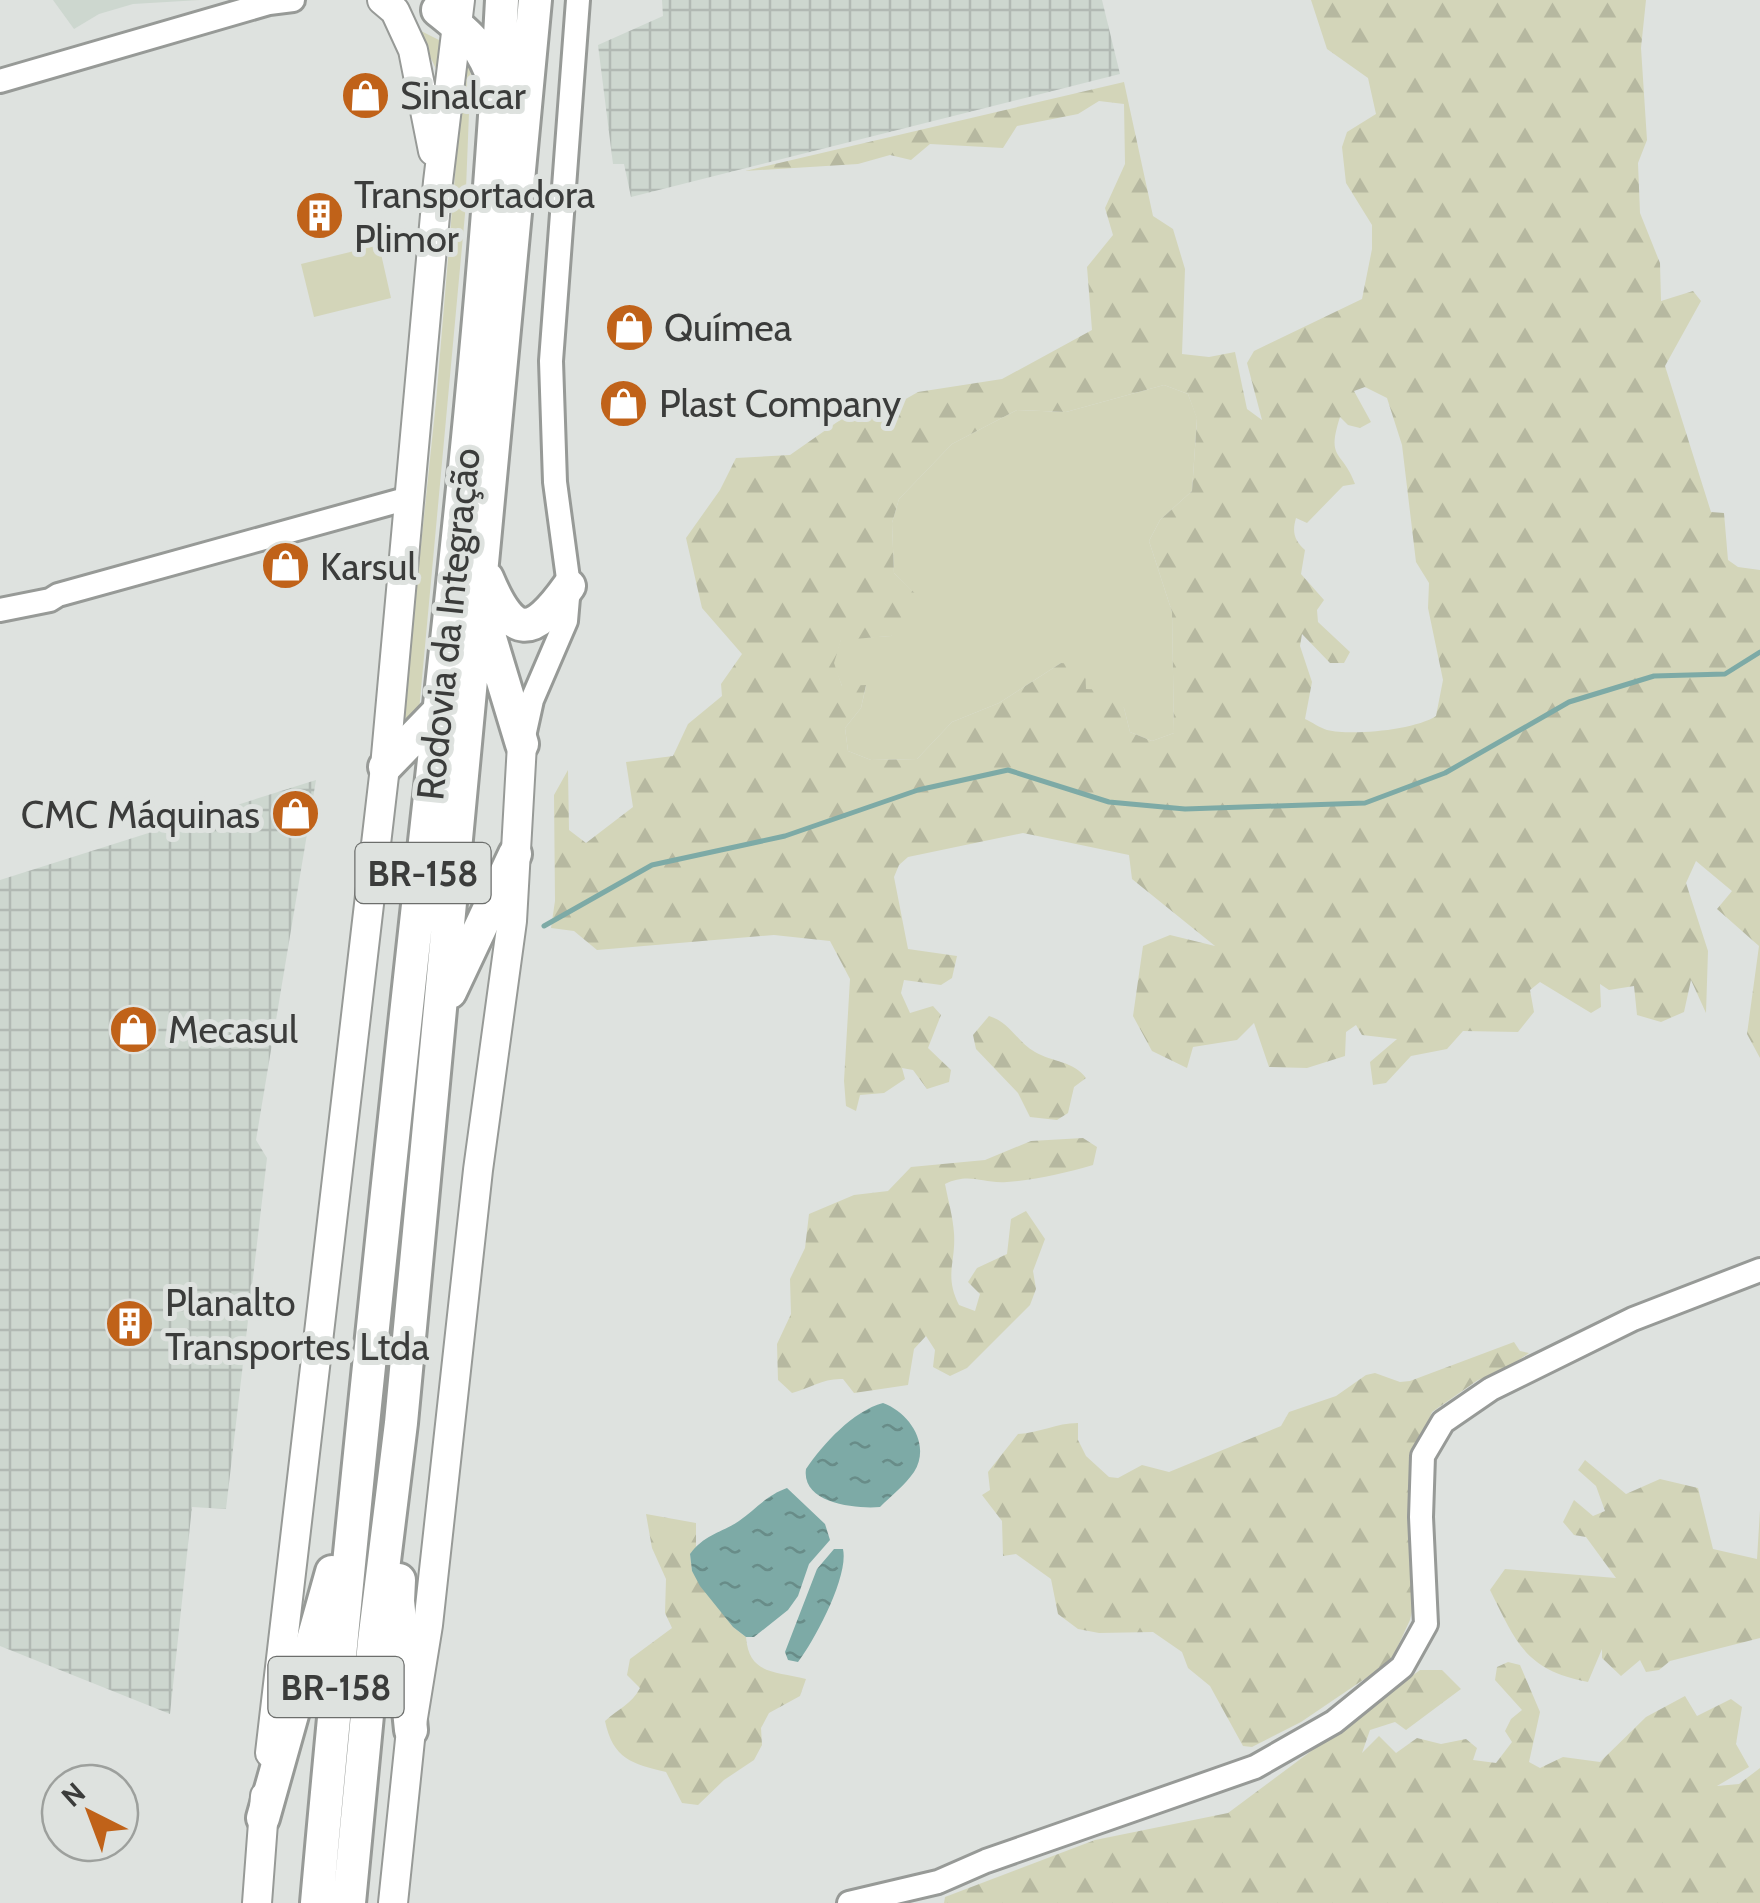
<svg xmlns="http://www.w3.org/2000/svg" width="1760" height="1903" font-family="Cabin,sans-serif">
	<style>
		.built { fill: #cdd7cf }
		.industrial { fill: url(#industrial-grid) }
		.grass { fill: #d3d5b9 }
		.forest { fill: url(#forest-firs); fill-rule: evenodd }
		.water { fill: url(#water-ripples) }
		.lines { fill: none; stroke-linecap: round; stroke-linejoin: round }
		.stream { stroke: #7daaa6; stroke-width: 5 }
		.minor-casing { stroke: #979a97; stroke-width: 28 }
		.major-casing { stroke: #979a97; stroke-width: 32 }
		.highway-casing { stroke: #979a97; stroke-width: 38 }
		.minor { stroke: #fff; stroke-width: 22 }
		.major { stroke: #fff; stroke-width: 28 }
		.highway { stroke: #fff; stroke-width: 32 }
		.labels { text-anchor: middle; dominant-baseline: central; stroke-width: 10; stroke-linejoin: round; paint-order: stroke }
		.shield { fill: #dee2df; stroke: #6c6e6c; stroke-width: 2.5 }
		.shield-label { font-size: 35px; font-weight: bold; fill: #3b3c3b }
		.poi-label { font-size: 38px; fill: #3b3c3b; stroke: #dee2df; text-anchor: start }
		.street-label { font-size: 38px; fill: #3b3c3b; stroke: #dee2df }
	</style>
	<defs>
		<pattern id="industrial-grid" width="8" height="8" patternUnits="userSpaceOnUse" patternTransform="scale(2.5)"><rect width="8" height="8" fill="#cdd7cf"/><path d="M0 4h8M4 0v8" fill="none" stroke="#b1b9b3"/></pattern>
		<pattern id="forest-firs" width="22" height="20" patternUnits="userSpaceOnUse" patternTransform="scale(2.5)"><rect width="22" height="20" fill="#d3d5b9"/><path d="M5 1l3.5 6h-7zM16 11l3.5 6h-7z" fill="#b6b8a0"/></pattern>
		<pattern id="water-ripples" width="26" height="14" patternUnits="userSpaceOnUse" patternTransform="scale(2.5)"><rect width="26" height="14" fill="#7daaa6"/><path d="M2 4q2-2 4 0t4 0M15 11q2-2 4 0t4 0" fill="none" stroke="#688c88"/></pattern>
	</defs>
	<rect width="100%" height="100%" fill="#dee2df"/>
	<path class="built" d="M53 0H200L133 4 99 14 74 29Z"/>
	<path class="industrial" d="M662 0H1102L1120 74 631 197 624 164H613L598 45 663 16Z
		M316 780 256 1140 267 1158 226 1509 192 1507 170 1714 0 1646V880Z"/>
	<path class="grass" d="M417 29 443 42 438 73Z
		M465 56 471 62 465 214 419 711 401 735 436 402Z
		M379 245 391 298 314 317 301 264Z
		M1164 385 1188 394 1197 418 1192 491 1160 520 1149 541 1172 612 1174 733 1152 741 1130 732 1124 708 1086 689 1061 663 999 703 952 722 917 759 871 760 848 751 845 728 861 708 866 686H842L833 663 841 639 891 636 929 608 894 573 892 523 899 499 952 444 1017 410 1066 412Z"/>
	<path class="forest" d="M1311 0H1646L1641 48 1647 140 1638 163 1640 213 1660 263 1661 301 1693 291 1701 301 1665 366 1711 512 1724 513 1728 560 1738 567 1760 570V1058L1747 1034 1759 946 1717 909 1732 891 1696 861 1686 883 1708 951 1706 1013 1691 980 1684 1012 1661 1022 1637 1015 1634 986 1609 990 1600 984 1601 1007 1591 1013 1540 982 1530 990 1534 1012 1518 1032 1463 1031 1447 1049 1411 1056 1386 1083 1373 1085 1370 1062 1397 1039 1362 1035 1356 1025 1346 1032 1345 1056 1307 1068 1269 1067 1254 1023 1237 1040 1193 1047 1187 1068 1152 1051 1133 1016 1143 946 1170 935 1215 946 1132 879 1129 855 1023 833 908 857 899 865 894 877 908 949 957 956 952 978 941 985 904 980 901 993 910 1013 933 1006 941 1015 928 1048 951 1070 949 1082 927 1089 913 1070 902 1068 905 1079 884 1093 860 1095 856 1111 846 1106 844 1081 850 979 830 941 774 935 597 950 574 931 551 928 555 901 554 795 568 770 569 830 586 843 633 807 626 762 673 756 688 724 722 696 721 684 742 654 702 608 686 538 720 490 736 458 790 455 863 404H897L918 392 1002 379 1092 330 1087 267 1113 235 1105 208 1125 164 1124 104 1099 101 1078 114 1017 126 1003 148 930 144 911 160 890 155 858 164 745 171 1124 82 1153 216 1173 229 1185 269 1182 354 1209 357 1235 352 1247 409 1262 420 1247 363 1254 351 1362 299 1372 249V225L1346 183 1342 147 1347 132 1376 114 1368 78 1327 49ZM1164 385 1188 394 1197 419 1192 491 1160 520 1149 541 1172 612 1174 733 1152 741 1130 732 1124 708 1109 690 1086 689 1085 665 1061 663 999 703 952 722 917 759 871 760 848 751 845 728 861 708 866 685 842 686 834 663 841 640 891 636 915 628 930 608 894 573 892 523 899 499 952 444 1017 410 1066 412ZM1365 387 1387 398 1402 445 1416 562 1429 583 1428 608 1443 680 1436 716C1415 730 1352 736 1327 730 1320 728 1312 722 1305 719L1312 682 1300 646 1302 634 1330 663H1344L1350 652 1318 622 1317 610 1324 600 1301 574 1305 550C1294 540 1292 532 1296 518L1307 523 1343 486 1355 484C1342 449 1326 461 1340 417L1348 425 1360 428 1371 422 1354 391Z
		M989 1016C1010 1022 1017 1042 1035 1052 1052 1062 1074 1061 1086 1078L1074 1087 1068 1113 1057 1120 1030 1117 1018 1093 976 1049 973 1035Z
		M1083 1138 1097 1147 1093 1165C1065 1173 1037 1180 1007 1182 982 1184 970 1172 945 1184 948 1200 953 1217 954 1233 956 1263 944 1275 959 1305L975 1311 980 1294 968 1282 977 1268 1007 1254 1011 1219 1026 1211 1045 1239 1033 1271 1036 1289 1030 1305 967 1368 950 1376 933 1367 935 1350 926 1336 914 1349 908 1385 854 1393 843 1379C823 1378 811 1388 792 1393L778 1380 777 1344 791 1314 790 1279 805 1248 809 1214 854 1195 888 1191 911 1167 985 1160 1031 1141Z
		M1514 1342 1520 1351 1529 1353 1500 1373 1478 1380 1432 1412 1415 1454 1417 1590 1410 1620 1391 1661 1301 1722 1252 1747 1243 1746 1210 1686 1188 1668 1182 1652 1153 1632 1099 1633 1078 1629 1058 1614 1051 1579 1016 1554 1003 1556 1002 1521 982 1495 990 1490 988 1472 1018 1434C1040 1433 1056 1423 1078 1423V1440L1086 1456 1109 1477 1118 1478 1142 1465 1169 1472 1281 1426 1289 1412 1336 1396 1366 1375 1375 1373 1400 1382 1410 1381Z
		M1585 1460 1626 1494 1660 1479 1698 1488 1713 1549 1757 1559 1760 1510V1638L1670 1661 1659 1670 1646 1672 1640 1660 1621 1676 1602 1658V1649L1588 1682C1525 1670 1516 1642 1490 1590L1505 1569 1616 1578 1586 1537 1574 1535 1563 1522 1574 1500 1593 1516 1605 1511 1596 1486 1578 1470Z
		M646 1514 696 1523V1547L690 1554 692 1571 733 1627 746 1637C749 1675 775 1671 806 1679L800 1696 769 1713 761 1728 762 1745 754 1760 724 1780 698 1805 682 1803 666 1772C632 1764 613 1759 605 1721 618 1709 632 1704 640 1688L627 1675 630 1659 672 1628 665 1613 666 1579 652 1548Z
		M1508 1662 1520 1665 1540 1712 1529 1762 1540 1768 1563 1757 1600 1762 1646 1717 1685 1696 1697 1716 1731 1699 1742 1707 1736 1744 1749 1767 1717 1786 1739 1784 1760 1768V1903H944L945 1897 1095 1840 1228 1813 1420 1670H1442L1461 1689 1406 1730 1395 1722 1370 1730 1362 1753 1379 1736 1396 1753 1417 1738 1441 1744 1466 1739 1477 1748 1473 1760 1496 1763 1512 1742 1505 1731 1511 1719 1522 1710 1495 1680 1497 1667Z"/>
	<path class="water" d="M883 1403C910 1413 931 1445 914 1472 905 1485 891 1496 880 1507 857 1509 801 1504 806 1469 823 1444 853 1411 883 1403Z
		M787 1488 825 1524 830 1540 809 1564 798 1596 788 1610 754 1637H746L733 1627 700 1586 692 1571 690 1554C705 1534 721 1533 739 1521 756 1509 767 1495 787 1488Z
		M834 1549H843C849 1576 815 1640 798 1662L788 1660 785 1652 817 1569Z"/>
	<g class="lines">
		<path class="stream" d="M544 926 652 865 785 836 918 790 1008 770 1109 802 1185 809 1365 803 1445 773 1569 702 1654 676 1725 674 1760 652"/>
		<defs>
			<path id="minor" d="M0 81 269 3 293 0
				M0 610 50 600 58 595 409 498
				M523 741 532 700 566 621 569 586 555 482 551 361 578 0
				M849 1903 938 1882 986 1861 1255 1767 1334 1722 1402 1667 1426 1624 1421 1517 1423 1456 1443 1422 1491 1389 1633 1319 1760 1270"/>
			<path id="major" d="M382 0 395 11 413 50 433 151
				M270 1753 385 767 438 182 460 0
				M257 1903 265 1796
				M393 1903 411 1730 428 1625 478 1170 512 921 522 744"/>
			<path id="highway" d="M438 10C469 35 482 44 495 83
				M487 578C513 640 532 638 569 586
				M483 615 522 744
				M385 767 442 708
				M450 992 515 854
				M399 1580 398 1601 411 1730
				M263 1818 332 1572
				M317 1903C341 1632 369 1361 398 1090 436 727 483 365 502 0
				M349 1903 374 1642 401 1423 535 0"/>
		</defs>
		<use href="#minor" class="minor-casing"/>
		<use href="#major" class="major-casing"/>
		<use href="#highway" class="highway-casing"/>
		<use href="#minor" class="minor"/>
		<use href="#major" class="major"/>
		<use href="#highway" class="highway"/>
	</g>
	<defs>
		<symbol id="shop-disc" viewBox="-11 -11 22 22"><circle r="9.5" fill="#c06219" stroke="#dee2df"/><path d="M-5-2.5h2.3a2.7 3.5 0 0 1 5.4 0H5L5.5 6h-11ZM-1.5-2.5h3a1.5 2.3 0 0 0-3 0Z" fill="#fff"/></symbol>
		<symbol id="building-disc" viewBox="-11 -11 22 22"><circle r="9.5" fill="#c06219" stroke="#dee2df"/><path d="M-4-6H4V6H1V3H-1V6H-4ZM-2.5-4.3h1.7v1.8h-1.7ZM.8-4.3h1.7v1.8H.8ZM-2.5-1h1.7V.8h-1.7ZM.8-1h1.7V.8H.8Z" fill="#fff"/></symbol>
	</defs>
	<g fill-rule="evenodd">
		<use href="#shop-disc" x="338" y="68" width="55" height="55"/>
		<use href="#building-disc" x="292" y="188" width="55" height="55"/>
		<use href="#shop-disc" x="602" y="300" width="55" height="55"/>
		<use href="#shop-disc" x="596" y="376" width="55" height="55"/>
		<use href="#shop-disc" x="258" y="538" width="55" height="55"/>
		<use href="#shop-disc" x="268" y="786" width="55" height="55"/>
		<use href="#shop-disc" x="106" y="1002" width="55" height="55"/>
		<use href="#building-disc" x="102" y="1296" width="55" height="55"/>
	</g>
	<g class="labels">
		<g class="shield">
			<rect x="355.5" y="843" width="135" height="60" rx="8"/>
			<rect x="268.5" y="1657" width="135" height="60" rx="8"/>
		</g>
		<g class="shield-label">
			<text x="423" y="873">BR-158</text>
			<text x="336" y="1687">BR-158</text>
		</g>
		<g class="poi-label">
			<text x="400" y="95">Sinalcar</text>
			<text x="354" y="194">Transportadora<tspan x="354" dy="44">Plimor</tspan></text>
			<text x="664" y="327">Químea</text>
			<text x="659" y="403">Plast Company</text>
			<text x="320" y="566">Karsul</text>
			<text x="260" y="814" text-anchor="end">CMC Máquinas</text>
			<text x="168" y="1029">Mecasul</text>
			<text x="165" y="1302">Planalto<tspan x="165" dy="44">Transportes Ltda</tspan></text>
		</g>
		<g class="street-label">
			<text transform="translate(448 624) rotate(-84)">Rodovia da Integração</text>
		</g>
	</g>
	<g transform="translate(90 1813) rotate(318)"><circle r="48" fill="#dee2df" stroke="#9da09d" stroke-width="2.5"/>
	<path d="M0-8L18 38L0 25L-18 38Z" fill="#c06219"/>
	<text y="-15" font-size="28" font-weight="bold" text-anchor="middle" fill="#3b3c3b">N</text>
	</g>
</svg>
